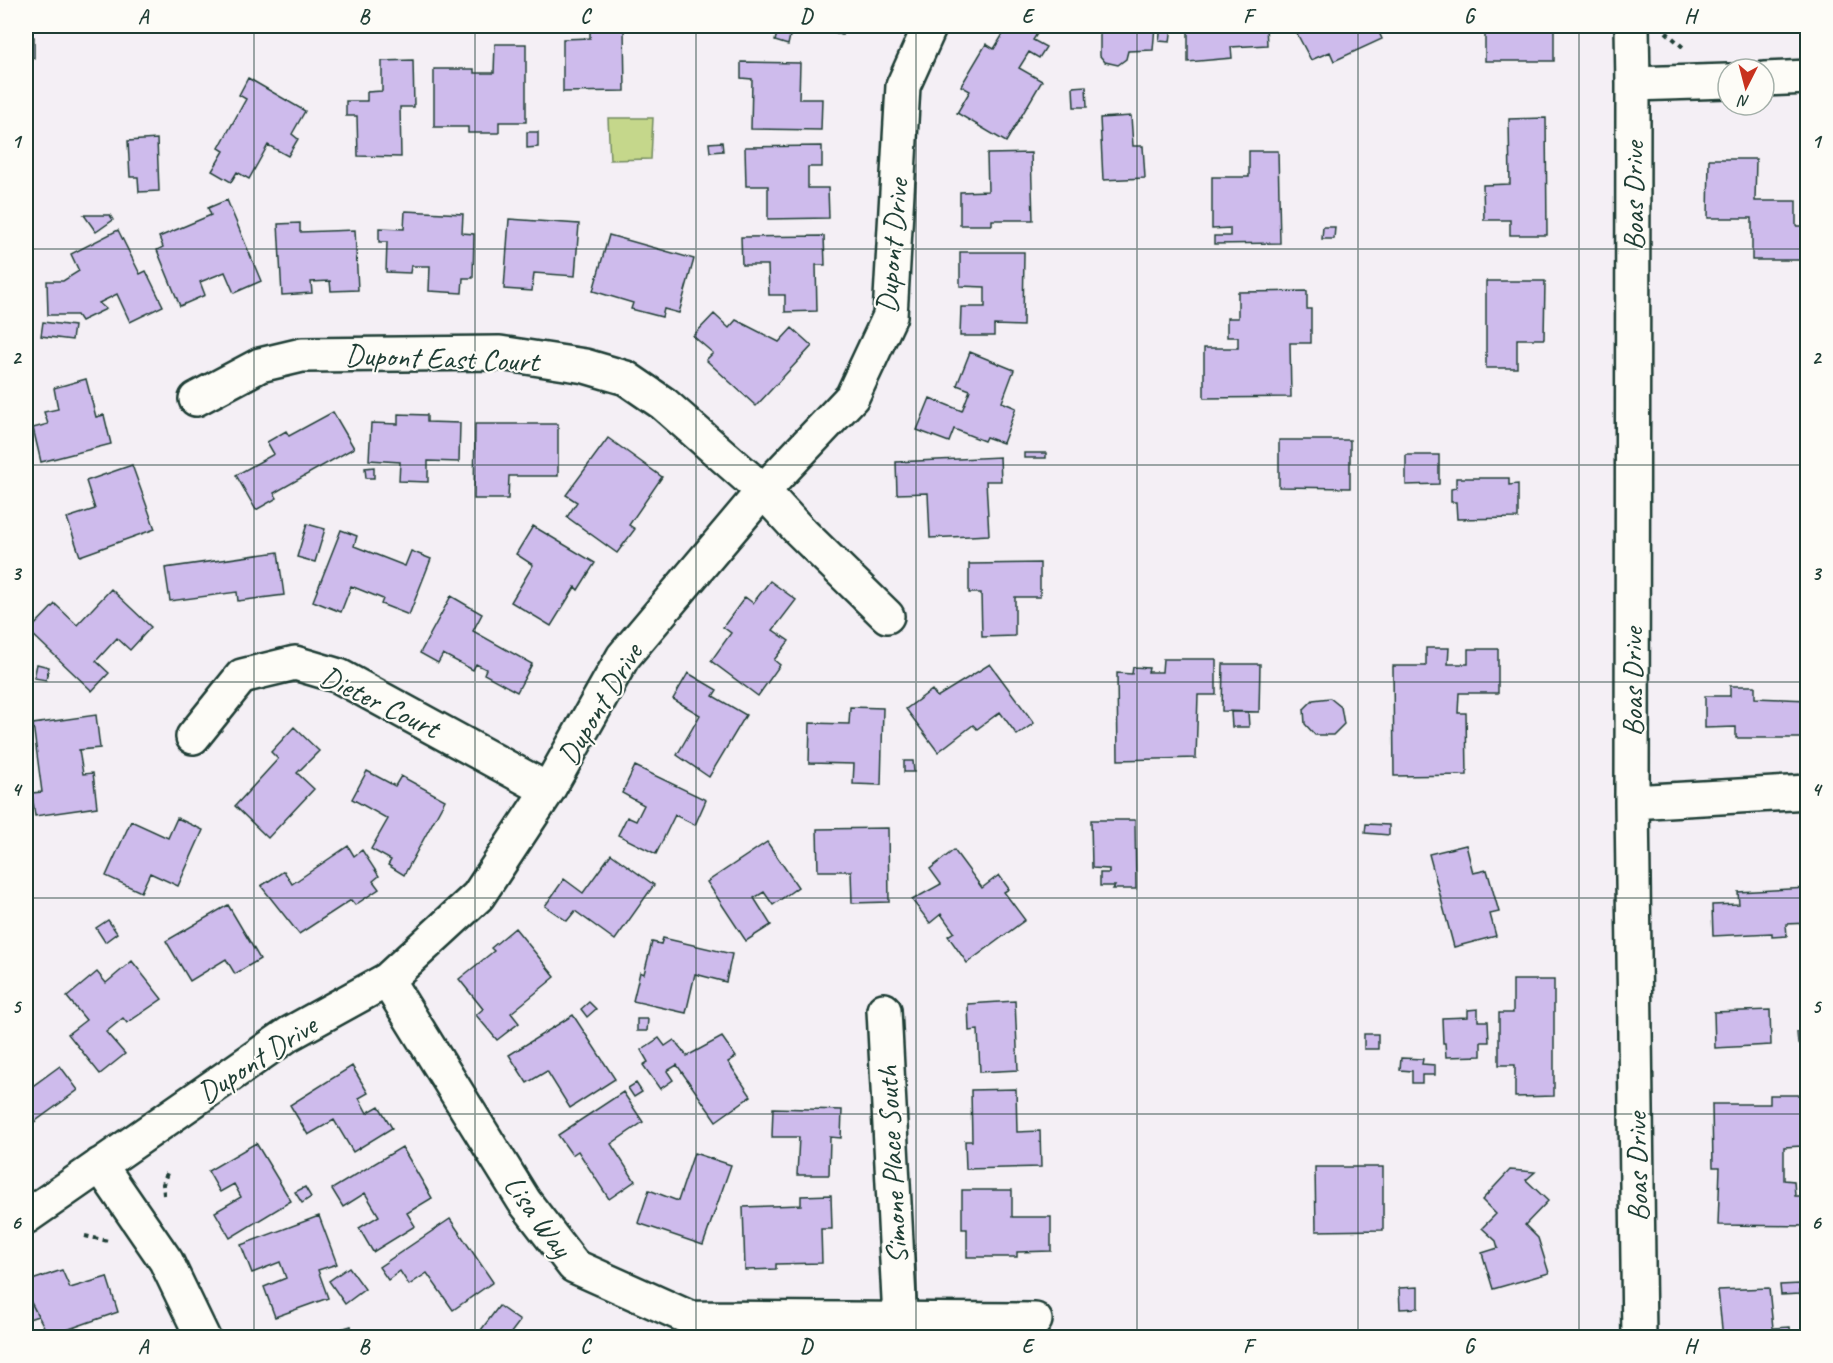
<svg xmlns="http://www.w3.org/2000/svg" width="1833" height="1363" font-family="Caveat,sans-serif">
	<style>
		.green { fill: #c5d78b; stroke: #728a60; stroke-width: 1.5 }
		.building { fill: #cebbec; stroke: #1f3d34; stroke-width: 1.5 }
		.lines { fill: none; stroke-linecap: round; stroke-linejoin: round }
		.minor-casing { stroke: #1f3d34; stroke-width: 38 }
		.path { stroke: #1f3d34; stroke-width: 4; stroke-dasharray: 4.5 4.5; stroke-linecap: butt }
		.minor { stroke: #fdfcf7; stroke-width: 33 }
		.grid { fill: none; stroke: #1f3d34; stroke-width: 1.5; stroke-opacity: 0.55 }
		.labels { text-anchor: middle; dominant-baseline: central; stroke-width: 4.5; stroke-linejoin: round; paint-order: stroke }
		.street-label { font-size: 30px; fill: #1f3d34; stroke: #fdfcf7 }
		.neatline { fill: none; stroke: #1f3d34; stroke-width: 2 }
		.grid-label { font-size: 20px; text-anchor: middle; font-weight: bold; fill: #1f3d34 }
	</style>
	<rect width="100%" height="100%" fill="#f4eff5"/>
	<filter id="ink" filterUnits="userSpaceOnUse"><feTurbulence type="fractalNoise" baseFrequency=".0167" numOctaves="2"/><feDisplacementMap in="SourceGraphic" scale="12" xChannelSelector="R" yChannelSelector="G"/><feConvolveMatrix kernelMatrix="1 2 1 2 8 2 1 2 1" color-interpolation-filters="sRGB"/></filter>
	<g filter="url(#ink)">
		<path class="green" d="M608 118H653L651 159 610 160Z"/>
		<path class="building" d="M816 26H845L842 35Z
			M1008 26H1042L1033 40 1046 47 1039 58 1029 52 1019 68 1042 81 1006 142 957 113 970 91 961 86 986 44 994 49Z
			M1100 26H1155L1153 50 1128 51 1126 59 1118 65 1105 62 1100 56Z
			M1161 26H1172L1170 42 1159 41Z
			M1177 26H1266L1267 45 1231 47 1232 58 1188 62V28H1177Z
			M1293 26H1376L1382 39 1334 61 1330 52 1311 60Z
			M1485 26H1554V61H1485Z
			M624 27 625 91 563 92V39L590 38V28Z
			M777 33 790 36 788 45 775 41Z
			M26 37H34V58H26Z
			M495 44H526V122H499V133H468V127H434V69H474V73H494Z
			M413 60 414 107H400L401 157 358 156 357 116H346V101H367V92L382 91V61Z
			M741 62 800 63 799 99H822L821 130 751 129 752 79 741 78Z
			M248 78 305 111 292 134 298 139 288 156 268 145 249 179 237 172 231 182 212 171 224 151 219 148 246 99 239 95Z
			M1086 86 1087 107H1074L1073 87Z
			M1131 116 1133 146H1143L1145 178 1103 180 1100 118Z
			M1546 118 1547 235H1510V220H1484L1483 185 1510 184 1509 119Z
			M527 132H538V147L527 148Z
			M157 139 159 191 139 192 138 177H130L128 141Z
			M722 142 723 151 710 152 709 143Z
			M822 146V167H808V188H828L829 218 768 219V186H746L745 147Z
			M1249 151H1278L1280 243 1214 244V236H1230V228L1212 229V177H1249Z
			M1031 153 1033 220H992V225H960V192L988 191 987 154Z
			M1709 159H1756L1755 201H1796V226H1808V260H1752V218H1708Z
			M227 200 261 281 234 293 225 272 200 282 205 295 180 306 157 250 163 247 159 237 211 215 208 208Z
			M405 211 463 214 462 233 474 234 473 278H463L462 293 429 291 430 266H411L410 273 386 272 387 242H379V228L404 229Z
			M84 215H110L113 220 96 232Z
			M509 219 579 224 575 276 534 273 532 291 504 289Z
			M300 223V232L355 230 358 290 331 291 330 281 311 282 312 293 282 295 278 224Z
			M1323 227H1335L1334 239H1322Z
			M118 230 140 274 146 271 163 306 130 322 117 294 99 303 106 309 81 321 77 315H48L47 281H63L79 271 71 254Z
			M609 235 694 259 679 313 664 309 662 317 631 309 633 303 593 291Z
			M824 236 825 265H816L817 311 785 312V295H769L768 265H742L741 237Z
			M960 252H1024L1023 326 994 325V336H960L961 307H985V287L960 286Z
			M1486 281H1545L1544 339H1517V368H1486Z
			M1307 291V309H1311V343H1290L1291 397 1204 398V348H1238V337H1227V318H1238V292Z
			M714 314 729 328 736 320 779 342 792 328 812 346 756 406 706 360 713 353 693 336Z
			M43 322 74 326 72 340 41 336Z
			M970 352 1014 370 1002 402 1016 408 1003 443 986 437 984 441 954 429 949 442 917 430 930 398 962 411 970 390 957 385Z
			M86 379 96 417 104 415 111 444 41 462 33 428 48 424 44 412 58 409 54 388Z
			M333 412 354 448 274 493 277 498 256 510 236 475 274 454 267 442 286 431 289 436Z
			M398 414 427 415V422L460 423 459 462 428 461V482L399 481 400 462 369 460 371 423 398 424Z
			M475 424H558V476H509L508 499H474Z
			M608 438 662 477 629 525 635 529 617 553 567 517 577 502 566 495Z
			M1279 440H1350V488L1279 487Z
			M1024 453H1046V458H1024Z
			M1406 455H1439V484L1406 485Z
			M1000 457 1001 481H986L989 535 930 538 928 493 897 494 896 462Z
			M132 465 155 529 80 556 67 518 95 509 86 481Z
			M374 467V478H366L365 468Z
			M1456 478H1509V485L1518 484V518L1457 519 1456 502H1451V489L1456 488Z
			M307 524 325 529 315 562 297 557Z
			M533 526 595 563 578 590 575 587 551 626 511 602 533 565 516 554Z
			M341 530 357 536 354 546 405 566 411 551 431 559 409 615 381 604 383 599 351 586 341 612 313 601Z
			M278 552 284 595 238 601 237 592 170 601 165 568Z
			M1040 563V597H1015V636L982 637 981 593H969V564Z
			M770 581 796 600 773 630 789 641 774 660 780 665 758 696 711 661 731 633 723 627 745 597 753 603Z
			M111 589 151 627 130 650 117 638 96 661 109 673 92 691 29 631 55 604 77 625Z
			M451 596 482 614 473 631 532 664 517 692 484 674 486 669 476 664 473 670 443 654 438 663 420 653Z
			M1426 648H1449L1448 664H1468V649H1498V693H1459L1458 713H1466L1467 775 1394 776 1393 666H1426Z
			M1163 659H1216V695H1198L1196 758 1118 760 1117 673 1132 674 1133 667 1149 668 1148 672H1162Z
			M37 664 49 667 46 680 34 678Z
			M990 664 1034 723 1017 735 1000 712 977 729 973 725 938 752 906 709 932 690 937 697Z
			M1223 664H1260L1259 712 1222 711Z
			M688 673 717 690 713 696 746 715 709 777 677 755 700 715 673 699Z
			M1730 686H1755V698L1808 700V738H1736V727L1705 728V696H1730Z
			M1330 698 1341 707 1344 724 1333 735H1315L1305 724 1304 709 1313 700Z
			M850 707 883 708 881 785 853 784 854 764 809 763 810 723 849 724Z
			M1231 712H1248L1249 727H1232Z
			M96 715 100 748 79 750 83 774 93 773 97 807 35 816 32 793 42 792 33 724Z
			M294 727 319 751 297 773 314 789 268 838 235 806 278 759 271 752Z
			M904 761H913L914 772H904Z
			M635 766 706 800 695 825 675 815 656 854 618 835 627 817 636 821 644 805 622 793Z
			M367 771 395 786 401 776 445 800 404 875 388 865 391 860 371 849 388 819 352 799Z
			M177 818 203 830 178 886 150 873 141 892 106 876 131 821 168 838Z
			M1091 820H1135L1136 889H1113L1115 886H1100V873H1109V869L1092 868Z
			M1366 824 1389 825V835L1365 833Z
			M888 828 889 902 852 903 851 871H818L817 829Z
			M767 842 798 887 773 905 764 892 754 898 771 925 746 941 707 882Z
			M1466 845 1473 873 1487 870 1499 912 1490 914 1496 936 1454 947 1429 854Z
			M348 846 354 856 362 850 379 876 373 881 379 889 355 905 351 900 299 934 261 886 284 871 292 884Z
			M954 850 982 888 999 875 1009 889 1004 892 1025 920 967 963 948 936 954 932 941 914 930 923 912 900 941 884 930 869Z
			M611 854 654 885 615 940 575 911 567 921 545 906 564 879 583 893Z
			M1808 888V923L1786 924 1787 936 1772 937V933L1713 936 1712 905 1739 904 1738 892Z
			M228 905 260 959 235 974 226 959 190 981 166 941Z
			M108 920 117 933 105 942 96 928Z
			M515 928 555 977 511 1013 519 1023 497 1040 476 1015 483 1009 459 979 494 951 491 948Z
			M663 938 732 954 726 982 695 974 686 1013 633 1001 640 972 644 974 652 942 661 944Z
			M132 961 162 999 127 1023 123 1018 106 1032 125 1054 100 1074 68 1034 86 1020 67 997 97 972 106 983Z
			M1513 980H1554V1096L1515 1097V1065H1499V1013H1513Z
			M1015 1001 1018 1070 980 1072 978 1030 969 1031 968 1004Z
			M589 1002 596 1009 587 1017 581 1009Z
			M1478 1009V1021H1488L1489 1042H1481V1056L1446 1057 1445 1043H1443L1442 1018 1468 1017V1010Z
			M1770 1010 1771 1045 1715 1048 1714 1012Z
			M573 1015 615 1079 570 1108 547 1071 527 1083 509 1055Z
			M637 1019H648L647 1031H637Z
			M1797 1032H1808V1044H1798Z
			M1364 1034H1378V1049H1364Z
			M722 1037 736 1057 728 1062 751 1096 716 1121 677 1065 667 1071 673 1080 660 1089 643 1065 648 1062 641 1050 659 1038 665 1046 674 1040 687 1056Z
			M1401 1058 1423 1059 1422 1064 1435 1065V1075H1422V1083H1412V1071L1400 1070Z
			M60 1066 78 1090 26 1128V1091Z
			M352 1066 368 1093 359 1098 367 1113 379 1106 392 1128 353 1152 334 1120 308 1135 290 1105Z
			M636 1083 642 1092 634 1097 628 1088Z
			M1016 1089 1017 1132 1040 1131 1041 1167 966 1169 965 1141H972L971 1090Z
			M623 1092 643 1122 611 1144 635 1181 609 1199 578 1151 572 1155 558 1135Z
			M1770 1095H1808V1119H1803L1802 1146 1784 1147V1180L1794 1181 1795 1196H1808V1226L1718 1225 1720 1167H1713L1712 1104H1770Z
			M773 1108 842 1110 841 1138 830 1137 829 1175H797L799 1137H772Z
			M256 1143 291 1201 230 1238 215 1212 241 1197 234 1184 220 1192 208 1171Z
			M402 1147 432 1198 407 1213 415 1226 373 1252 359 1228 379 1216 365 1193 343 1207 332 1189Z
			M694 1153 731 1165 703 1245 638 1223 649 1190 678 1201Z
			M1315 1167H1383V1230L1316 1231Z
			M1510 1170 1535 1172 1526 1180 1548 1201 1525 1225 1538 1238 1549 1273 1493 1289 1482 1253 1498 1248 1496 1241 1482 1228 1496 1214 1482 1200Z
			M305 1187 311 1197 302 1203 295 1192Z
			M962 1190H1012V1217H1051V1251L1017 1252V1257H967V1229H962Z
			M831 1195 832 1229H821L822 1263 776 1264V1269L745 1270 743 1207 801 1205V1196Z
			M319 1216 337 1264 318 1270 328 1298 275 1317 264 1287 286 1278 280 1262 252 1273 241 1245Z
			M450 1219 493 1282 453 1310 427 1273 409 1285 400 1271 388 1280 379 1267Z
			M349 1267 365 1289 345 1304 329 1281Z
			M62 1270 70 1288 107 1277 118 1312 49 1336 26 1293V1282Z
			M1800 1284V1294L1781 1295 1780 1285Z
			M1418 1287V1308L1400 1309 1399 1288Z
			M1769 1288 1773 1328 1790 1327 1791 1338H1723L1718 1290Z
			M26 1293 38 1316 26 1320Z
			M499 1306 520 1321 507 1338H475Z
			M351 1326 354 1338H310Z"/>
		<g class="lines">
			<defs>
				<path id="minor" d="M1632 26 1633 84 1632 802 1639 1338
					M1764 79 1808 77
					M1633 84 1728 81
					M196 399 260 365 302 355 500 353 585 366 626 378 664 404 763 491 798 529 887 616
					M193 737 242 676 295 663 339 676 548 790
					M1632 802 1808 792
					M387 980 524 1201 574 1266 690 1318 1035 1320
					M884 1010 901 1338
					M100 1165 166 1261 203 1338
					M26 1217 289 1034 387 980 478 896 548 790 623 657 763 491 852 397 890 316 903 86 930 26"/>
			</defs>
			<use href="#minor" class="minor-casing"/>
			<path class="path" d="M1666 32 1685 49
				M164 1195 163 1184 167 1173
				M85 1236 108 1241"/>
			<use href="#minor" class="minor"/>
		</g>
	</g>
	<path class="grid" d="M254 26V1338M475 26V1338M696 26V1338M916 26V1338M1137 26V1338M1358 26V1338M1579 26V1338M26 249H1808M26 465H1808M26 682H1808M26 898H1808M26 1114H1808"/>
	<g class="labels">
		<g class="street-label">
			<text transform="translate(1633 196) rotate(-90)">Boas Drive</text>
			<text transform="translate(892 246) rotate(-85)">Dupont Drive</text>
			<text transform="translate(442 358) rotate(2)">Dupont East Court</text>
			<text transform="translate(1632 682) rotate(-90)">Boas Drive</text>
			<text transform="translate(380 702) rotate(26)">Dieter Court</text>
			<text transform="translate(600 704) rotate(-59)">Dupont Drive</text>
			<text transform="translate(257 1059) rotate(-33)">Dupont Drive</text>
			<text transform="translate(892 1165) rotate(-93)">Simone Place South</text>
			<text transform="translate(1637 1167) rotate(-91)">Boas Drive</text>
			<text transform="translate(538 1216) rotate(54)">Lisa Way</text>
		</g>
	</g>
	<rect width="1833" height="1363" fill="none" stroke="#fdfcf7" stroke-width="66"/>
	<g transform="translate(1746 87) rotate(186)"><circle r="28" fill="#fdfcf7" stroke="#a4b0a9" stroke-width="1.5"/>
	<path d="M0-4.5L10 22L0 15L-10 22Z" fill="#c8321e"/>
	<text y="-9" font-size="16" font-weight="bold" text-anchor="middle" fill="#1f3d34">N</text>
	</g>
	<rect x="33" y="33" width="1767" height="1297" class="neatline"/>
	<g class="grid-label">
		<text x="143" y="23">A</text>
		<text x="364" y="23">B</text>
		<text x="585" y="23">C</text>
		<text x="806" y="23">D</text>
		<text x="1027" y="23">E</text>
		<text x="1248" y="23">F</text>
		<text x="1469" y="23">G</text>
		<text x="1690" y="23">H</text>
		<text x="16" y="148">1</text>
		<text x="1816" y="148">1</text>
		<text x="16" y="364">2</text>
		<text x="1816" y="364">2</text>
		<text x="16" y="580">3</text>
		<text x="1816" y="580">3</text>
		<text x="16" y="796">4</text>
		<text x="1816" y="796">4</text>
		<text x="16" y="1013">5</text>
		<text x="1816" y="1013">5</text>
		<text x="16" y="1229">6</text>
		<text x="1816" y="1229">6</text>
		<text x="143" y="1353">A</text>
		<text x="364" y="1353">B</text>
		<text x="585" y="1353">C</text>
		<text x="806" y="1353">D</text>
		<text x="1027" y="1353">E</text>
		<text x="1248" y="1353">F</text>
		<text x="1469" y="1353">G</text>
		<text x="1690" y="1353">H</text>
	</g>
</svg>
